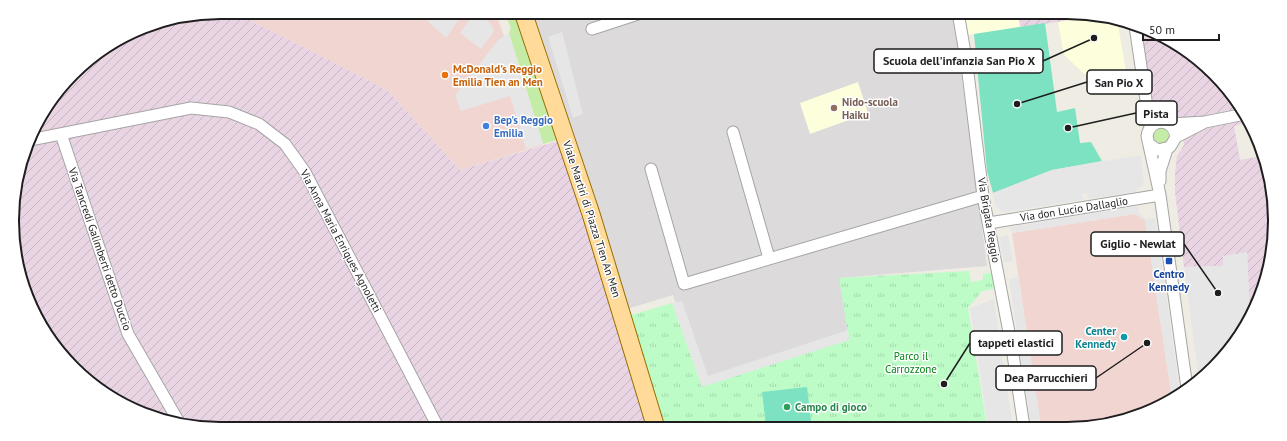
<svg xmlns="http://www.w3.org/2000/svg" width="1287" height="441" font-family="'PT Sans',sans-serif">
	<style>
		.residential { fill: #dcdada }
		.commercial { fill: #f1d5d1 }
		.industrial { fill: url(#industrial-furrows) }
		.education { fill: #fdffdc }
		.grass { fill: #c4eca6 }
		.park { fill: url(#park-tufts) }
		.pitch { fill: #7de2c2 }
		.parking { fill: #e6e6e6 }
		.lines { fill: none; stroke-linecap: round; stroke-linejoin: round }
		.street-casing { stroke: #a5a5a5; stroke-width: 13 }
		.primary-casing { stroke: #976f00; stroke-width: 19 }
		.street { stroke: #fff; stroke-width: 11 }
		.primary { stroke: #ffda98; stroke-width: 17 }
		.food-dot { fill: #e8710a; stroke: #fff; stroke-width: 1.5 }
		.education-dot { fill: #8d6e63; stroke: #fff; stroke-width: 1.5 }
		.shop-dot { fill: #3f7fe0; stroke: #fff; stroke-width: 1.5 }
		.transit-dot { fill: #1a4fb4; stroke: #fff; stroke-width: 1.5 }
		.culture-dot { fill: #0f9aa8; stroke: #fff; stroke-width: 1.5 }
		.leisure-dot { fill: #2e9e5b; stroke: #fff; stroke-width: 1.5 }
		.labels { text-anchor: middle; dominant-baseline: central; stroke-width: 3; stroke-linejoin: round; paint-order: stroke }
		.food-label { font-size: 11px; font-weight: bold; fill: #c56008; stroke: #fff; text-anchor: start }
		.education-label { font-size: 11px; font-weight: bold; fill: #785e54; stroke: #fff; text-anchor: start }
		.shop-label { font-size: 11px; font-weight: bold; fill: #366cbe; stroke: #fff; text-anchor: start }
		.street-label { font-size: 11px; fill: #1e1e1e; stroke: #fff }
		.transit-label { font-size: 11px; font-weight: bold; fill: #164399; stroke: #fff }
		.culture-label { font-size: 11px; font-weight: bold; fill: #0d838f; stroke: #fff; text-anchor: end }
		.park-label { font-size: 11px; fill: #068119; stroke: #fff }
		.leisure-label { font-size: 11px; font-weight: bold; fill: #27864d; stroke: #fff; text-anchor: start }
		.rim { fill: none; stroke: #1e1e1e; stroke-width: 2 }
		.leader { fill: none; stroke: #1e1e1e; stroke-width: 1.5 }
		.callout-dot { fill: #1e1e1e; stroke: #fff; stroke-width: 1.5 }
		.callout { fill: #fff; stroke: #1e1e1e; stroke-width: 1.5 }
		.callout-label { font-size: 12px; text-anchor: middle; font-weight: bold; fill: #1e1e1e }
	</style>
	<defs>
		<pattern id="industrial-furrows" width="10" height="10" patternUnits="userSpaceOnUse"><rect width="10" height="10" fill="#e9d4e3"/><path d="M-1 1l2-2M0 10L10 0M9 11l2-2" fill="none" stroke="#c7b6c2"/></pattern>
		<pattern id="park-tufts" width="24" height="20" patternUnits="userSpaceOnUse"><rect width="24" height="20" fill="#bdfcc7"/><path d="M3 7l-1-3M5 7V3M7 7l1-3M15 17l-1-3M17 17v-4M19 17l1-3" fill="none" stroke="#a2d8aa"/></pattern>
	</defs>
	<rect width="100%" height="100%" fill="#efece3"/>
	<path class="residential" d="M533 12H953L987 266 840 278 849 340 702 387 673 295 627 309 577 142Z"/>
	<path class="commercial" d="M244 12H491L497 16 542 145 460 170 388 91 325 58 243 17Z
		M1135 214 1145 220 1172 399 1159 408 1094 427H1041L1012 233Z"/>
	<path class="industrial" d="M220 12H244L243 17 325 58 388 91 460 170 558 141 650 428 221 429 167 422 104 394 47 337 19 274 14 194 34 128 83 64 141 28Z
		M1018 12H1066L1094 16 1058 22 1020 27Z
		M1140 29 1193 55 1247 116 1249 122 1234 126 1240 160 1261 156 1273 193 1268 274 1250 318 1247 252 1223 266 1184 267 1175 192V173L1177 156 1184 145 1178 118 1167 119 1160 114 1155 106 1151 94Z"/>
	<path class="education" d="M964 12H1018L1020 27 969 35Z
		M1094 16 1117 19 1126 71 1089 78 1064 55 1058 22Z
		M858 82 868 113 810 134 800 103Z"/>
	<path class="grass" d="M503 12H515L557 140 543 144 509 33 511 27Z
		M1153 136a8 8 0 1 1 16 0a8 8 0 1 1-16 0Z"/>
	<path class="park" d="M969 271 971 282 983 280V274L992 273 994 289 982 291 968 308 987 427 666 428 628 316 672 303 702 386 849 340 839 278Z"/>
	<path class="pitch" d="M1045 23 1057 112 1075 108 1080 143 1091 142 1102 161 1052 170 993 193 987 171 974 34Z
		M807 387 811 421 766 426 762 392Z"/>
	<path class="parking" d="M418 12H464L446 38Z
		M475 12H478L490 23 494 31 481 49 460 33Z
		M562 32 583 114 573 118 548 37Z
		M509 33 543 144 526 149 510 96 461 111 455 96 498 40Z
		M1141 155 1144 184 1134 192 1088 199 1087 193 1082 194 1083 200 1004 212 1001 211 995 204 993 193 1052 170Z
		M1138 206 1139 213 1146 219 1155 218 1180 393 1172 399 1145 220 1135 214 1012 233 1010 227Z
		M1008 235 1013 261 1004 263 999 237Z
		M1247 252 1250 318 1247 325 1204 377 1199 380 1184 267 1223 266V256Z
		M1018 277 1040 419 1030 420 1009 279Z
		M994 299 1001 350 1013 427H988L970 308Z
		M682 301 708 376 848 330 849 340 702 387 672 303Z"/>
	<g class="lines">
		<defs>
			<path id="street" d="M958 12 967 65 983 196 1012 348 1024 427
				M1135 26 1150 127
				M592 29 644 12
				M1205 122 1245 114
				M1169 124 1205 122 1176 137
				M733 132 769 258
				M61 134 128 334 180 424
				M30 140 191 108 229 112 259 124 285 144 305 172 439 429
				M1150 145 1158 150 1170 147 1176 137C1174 118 1150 117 1147 136L1160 195 1187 388
				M651 169 684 284 983 196
				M1160 181V171L1167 149
				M989 223 1160 195"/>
			<path id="primary" d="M523 12 591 214 656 428"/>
		</defs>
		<use href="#street" class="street-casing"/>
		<use href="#primary" class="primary-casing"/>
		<use href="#street" class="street"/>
		<use href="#primary" class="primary"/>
	</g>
	<circle class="food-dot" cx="445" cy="75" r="4"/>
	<circle class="education-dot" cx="834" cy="108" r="4"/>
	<circle class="shop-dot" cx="486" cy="126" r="4"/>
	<rect class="transit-dot" x="1165" y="257" width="8" height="8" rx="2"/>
	<circle class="culture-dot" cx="1124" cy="337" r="4"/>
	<circle class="leisure-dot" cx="787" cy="407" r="4"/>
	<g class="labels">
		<g class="food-label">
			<text x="453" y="69">McDonald's Reggio<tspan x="453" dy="13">Emilia Tien an Men</tspan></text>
		</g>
		<g class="education-label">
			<text x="842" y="102">Nido-scuola<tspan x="842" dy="13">Haiku</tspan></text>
		</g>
		<g class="shop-label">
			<text x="494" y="120">Bep's Reggio<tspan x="494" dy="13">Emilia</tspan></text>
		</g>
		<g class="street-label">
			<text transform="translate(1074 209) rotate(-9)">Via don Lucio Dallaglio</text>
			<text transform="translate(592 219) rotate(72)">Viale Martiri di Piazza Tien An Men</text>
			<text transform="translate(989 220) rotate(80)">Via Brigata Reggio</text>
			<text transform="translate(341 241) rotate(62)">Via Anna Maria Enriques Agnoletti</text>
			<text transform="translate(100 249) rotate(71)">Via Tancredi Galimberti detto Duccio</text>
		</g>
		<g class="transit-label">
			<text x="1169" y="274">Centro<tspan x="1169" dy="13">Kennedy</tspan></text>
		</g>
		<g class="culture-label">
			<text x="1116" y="331">Center<tspan x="1116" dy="13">Kennedy</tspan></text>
		</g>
		<g class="park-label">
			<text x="911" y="356">Parco il<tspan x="911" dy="13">Carrozzone</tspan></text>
		</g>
		<g class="leisure-label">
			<text x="795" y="407">Campo di gioco</text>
		</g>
	</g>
	<path d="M0 0H1287V441H0ZM220 19H1067A201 201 0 0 1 1268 220V221A201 201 0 0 1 1067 422H220A201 201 0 0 1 19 221V220A201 201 0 0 1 220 19Z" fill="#fff" fill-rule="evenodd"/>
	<path class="rim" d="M220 19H1067A201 201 0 0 1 1268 220V221A201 201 0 0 1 1067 422H220A201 201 0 0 1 19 221V220A201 201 0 0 1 220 19Z"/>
	<path class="leader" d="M1094 38L1043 61M1017 104L1087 82M1068 128L1136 113M1218 293L1184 244M944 384L970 343M1147 343L1096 378"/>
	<g class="callout-dot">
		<circle cx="1094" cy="38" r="4"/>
		<circle cx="1017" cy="104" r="4"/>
		<circle cx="1068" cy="128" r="4"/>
		<circle cx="1218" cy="293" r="4"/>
		<circle cx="944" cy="384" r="4"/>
		<circle cx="1147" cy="343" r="4"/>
	</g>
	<g class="callout">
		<rect x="874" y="49" width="169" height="24" rx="4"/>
		<rect x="1087" y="70" width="65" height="24" rx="4"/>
		<rect x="1136" y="101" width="41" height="24" rx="4"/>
		<rect x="1091" y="232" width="93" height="24" rx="4"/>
		<rect x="970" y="331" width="92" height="24" rx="4"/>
		<rect x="996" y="366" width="100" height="24" rx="4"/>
	</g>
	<g class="callout-label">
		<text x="959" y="65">Scuola dell'infanzia San Pio X</text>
		<text x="1119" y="87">San Pio X</text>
		<text x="1156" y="118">Pista</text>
		<text x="1138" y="248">Giglio - Newlat</text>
		<text x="1016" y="347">tappeti elastici</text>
		<text x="1046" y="382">Dea Parrucchieri</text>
	</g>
	<path d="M1143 34v6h76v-6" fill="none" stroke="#1e1e1e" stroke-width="2"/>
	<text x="1149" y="34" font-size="12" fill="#1e1e1e" stroke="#ffffff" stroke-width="3" paint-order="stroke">50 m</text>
</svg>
